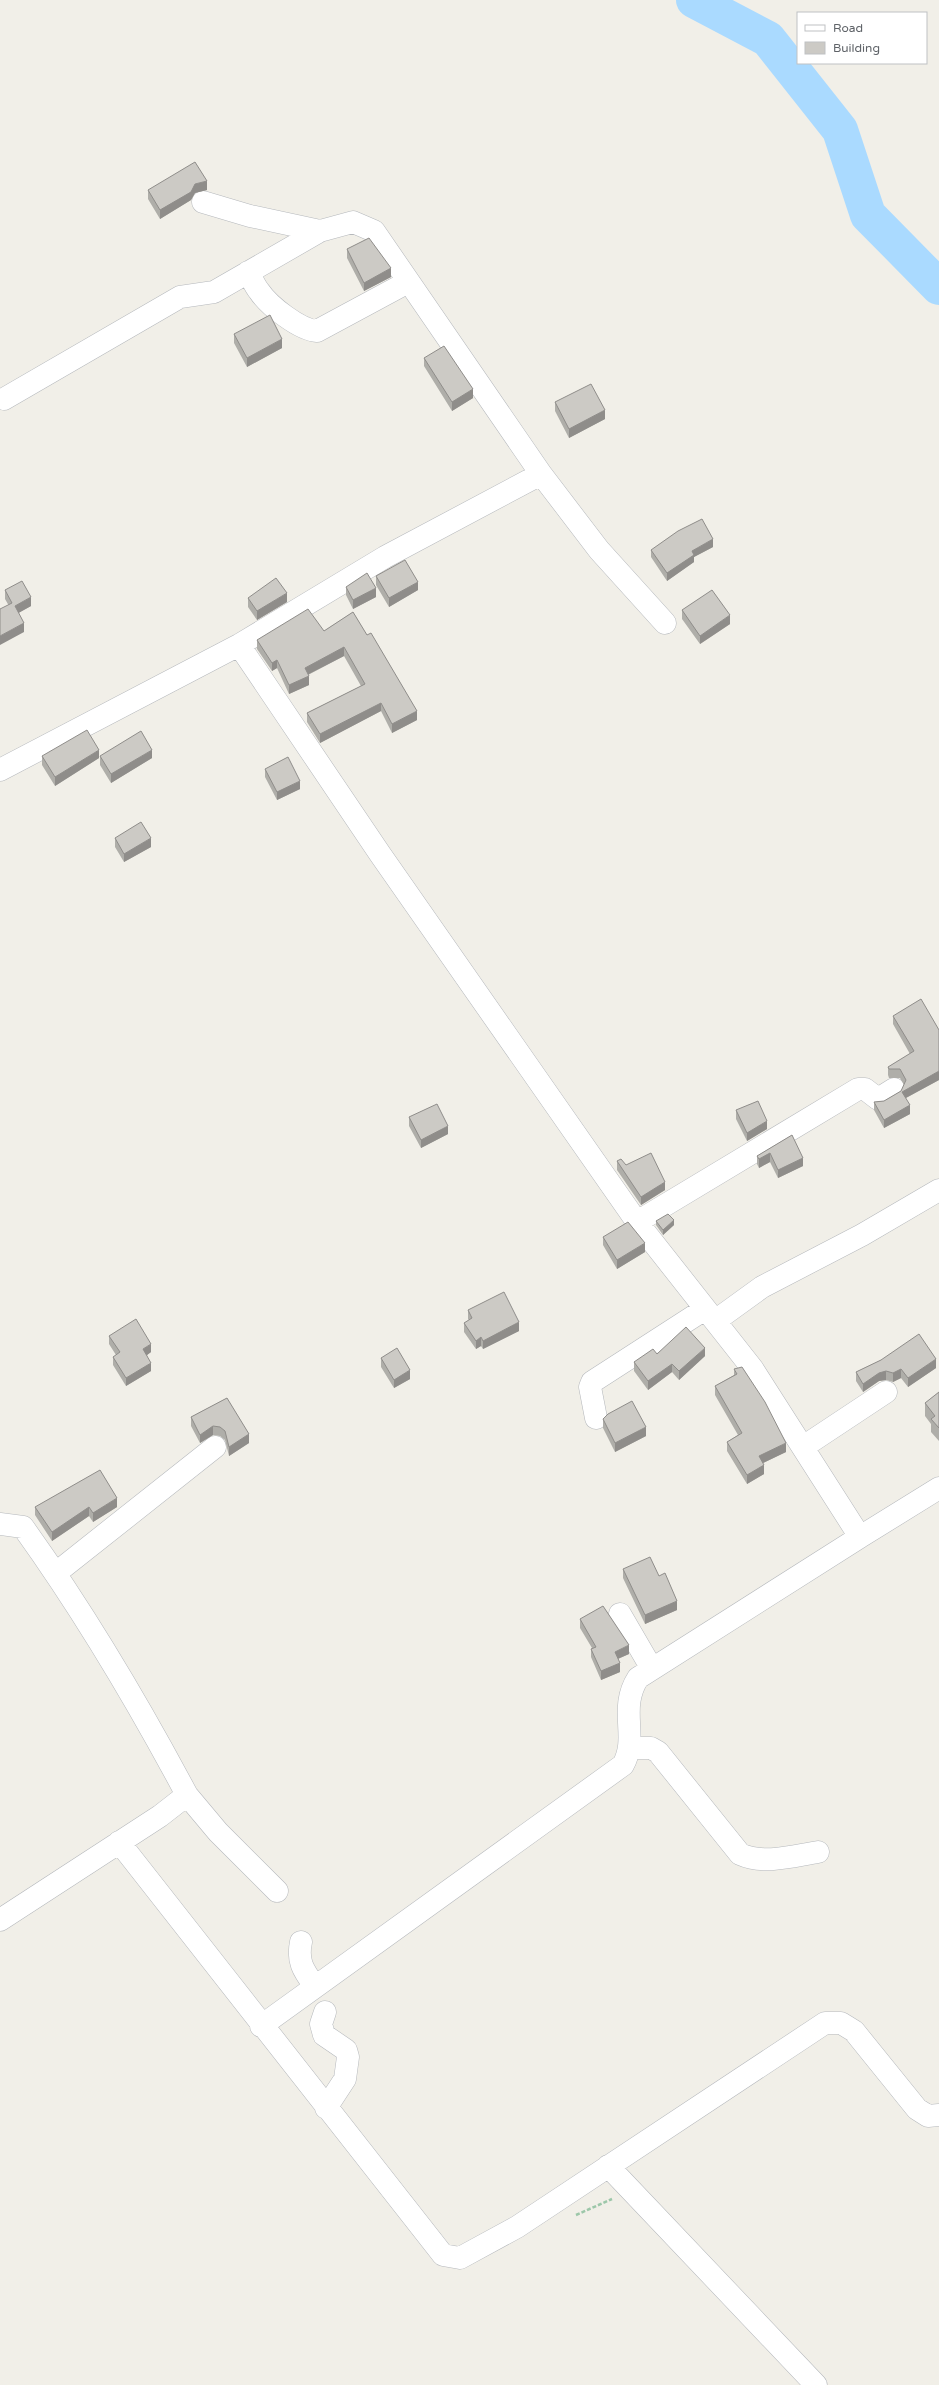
<svg xmlns="http://www.w3.org/2000/svg" width="939" height="2385" font-family="'Varela Round',sans-serif">
	<style>
		.lines { fill: none; stroke-linecap: round; stroke-linejoin: round }
		.river { stroke: #aadaff; stroke-width: 36 }
		.minor-casing { stroke: #b5b8bc; stroke-width: 23 }
		.path { stroke: #9cc7a9; stroke-width: 2.5; stroke-dasharray: 4 2; stroke-linecap: butt }
		.minor { stroke: #fff; stroke-width: 22 }
		.wall { fill: #afaea9 }
		.shaded-wall { fill: #8f8d8a }
		.building { fill: #cccac5; stroke: #8f8d8a }
	</style>
	<rect width="100%" height="100%" fill="#f1efe8"/>
	<g class="lines">
		<path class="river" d="M694 0 768 39 840 130 868 215 939 287"/>
		<defs>
			<path id="minor" d="M203 202 250 216 320 231
				M248 272C252 278 254 285 259 291 269 306 300 330 317 331L408 282
				M541 474 599 550 665 623
				M239 645 380 854 637 1222 752 1368 860 1537 638 1678C618 1709 639 1737 623 1765L261 2026
				M0 770 239 645 385 557 541 474 374 231 353 222 320 231 214 292 180 297 4 399
				M637 1222 858 1089H865L878 1099 894 1089
				M715 1321 762 1287 862 1235 939 1190
				M596 1418 590 1387 592 1382 705 1309
				M803 1447 886 1392
				M0 1524 23 1527C84 1612 138 1703 187 1795L160 1816 0 1920
				M860 1537 939 1488
				M56 1573 215 1447
				M620 1614 652 1669
				M629 1748H651L658 1752 740 1854C764 1865 793 1856 818 1852
				M187 1795 218 1832 277 1891
				M119 1842 443 2255 460 2258 517 2227 825 2023H841L854 2031 917 2109 928 2116 939 2115
				M301 1942C297 1961 303 1970 314 1985
				M325 2012 321 2024 324 2035 346 2050 348 2057 345 2079 326 2108
				M608 2166 816 2385"/>
		</defs>
		<use href="#minor" class="minor-casing"/>
		<path class="path" d="M576 2215 612 2199"/>
		<use href="#minor" class="minor"/>
	</g>
	<path class="wall" d="M148 190H207L195 193 191 200 160 219 148 199Z
		M347 249 391 277 364 291 347 258Z
		M234 334 282 348 247 367 234 343Z
		M424 358 473 398 452 411 424 366Z
		M555 402 605 419 569 438 555 411Z
		M713 547 694 557V562L667 581 651 557V550Z
		M376 576 418 590 389 607 376 585Z
		M346 587 376 597 353 609 346 595Z
		M5 590 31 606 18 613 24 632 5 599Z
		M248 598 287 602 257 620 248 607Z
		M682 610 730 624 700 644 682 619Z
		M353 612 417 720 392 733 381 711 320 743 307 722V713L361 686 344 656 308 675 309 685 289 694 277 668 272 671 257 649V640L324 631Z
		M42 756 99 758 55 786 42 765Z
		M100 756 152 758 111 783 100 765Z
		M265 769 300 789 277 800 265 777Z
		M115 838 151 847 124 862 115 847Z
		M893 1016 939 1080 906 1098 910 1114 884 1128 874 1110V1102L884 1101 901 1091 904 1085 900 1078H889L888 1075V1067L910 1054 893 1024Z
		M736 1110 767 1129 747 1141 736 1119Z
		M409 1117 448 1134 421 1148 409 1126Z
		M792 1135 803 1166 778 1178 770 1162 759 1168 757 1164V1156Z
		M617 1161 626 1165 665 1190 641 1205 617 1170Z
		M656 1221 674 1225 663 1235 656 1225Z
		M603 1237 645 1252 617 1269 603 1245Z
		M468 1310 519 1331 483 1349 481 1346 476 1349 464 1332V1323L469 1320 468 1319Z
		M109 1336 151 1352 147 1355 151 1371 126 1386 113 1365V1357L116 1355 109 1344Z
		M657 1354 705 1356 679 1380 672 1372 648 1390 634 1371V1362Z
		M381 1358 410 1379 394 1388 381 1367Z
		M881 1360 936 1368 908 1387 901 1378 893 1382 886 1380 879 1381 863 1392 856 1381V1372Z
		M734 1369 786 1452 763 1463 764 1474 747 1484 727 1451V1442L738 1435 715 1395V1386L734 1375Z
		M939 1392V1441L931 1432V1424L925 1416V1403Z
		M227 1398 249 1443 229 1456 225 1440 220 1436 213 1435 200 1443 191 1426V1417Z
		M603 1419 646 1436 615 1452 603 1428Z
		M35 1507H117L93 1522 89 1516 52 1541 35 1515Z
		M623 1569 659 1576 677 1610 645 1624 623 1578Z
		M580 1619 629 1654 618 1659 620 1672 601 1680 591 1657V1649L592 1648 580 1628Z"/>
	<path class="shaded-wall" d="M207 181V190L195 193 191 200 160 219V210L195 184Z
		M391 268V277L364 291V283Z
		M282 339V348L247 367V358Z
		M473 389V398L452 411V402Z
		M605 410V419L569 438V429Z
		M713 539V547L694 557V562L667 581V573L692 551Z
		M418 582V590L389 607V598Z
		M376 588V597L353 609V600Z
		M287 593V602L257 620V611Z
		M31 597V606L15 615V606Z
		M730 615V624L700 644V636Z
		M24 623V632L0 645V636Z
		M344 647V656L305 676V668Z
		M277 660V668L272 671V663Z
		M309 676V685L289 694V685Z
		M381 703V711L320 743V734Z
		M417 711V720L392 733V724Z
		M99 750V758L55 786V777Z
		M152 750V758L111 783V774Z
		M300 781V789L277 800V792Z
		M151 838V847L124 862V854Z
		M939 1071V1080L902 1100V1092Z
		M910 1105V1114L884 1128V1120Z
		M767 1121V1129L747 1141V1133Z
		M448 1126V1134L421 1148V1140Z
		M770 1153V1162L759 1168V1159Z
		M803 1158V1166L778 1178V1170Z
		M665 1182V1190L641 1205V1197Z
		M674 1220V1225L663 1235V1230Z
		M645 1243V1252L617 1269V1260Z
		M519 1322V1331L483 1349V1341Z
		M481 1337V1346L476 1349V1341Z
		M151 1344V1352L143 1358V1349Z
		M705 1348V1356L679 1380V1371Z
		M936 1359V1368L908 1387V1378Z
		M151 1363V1371L126 1386V1378Z
		M672 1364V1372L648 1390V1381Z
		M901 1369V1378L893 1382V1373Z
		M410 1370V1379L394 1388V1380Z
		M886 1371V1380L879 1381 863 1392V1384L879 1373Z
		M213 1426V1435L200 1443V1435Z
		M646 1427V1436L615 1452V1443Z
		M249 1434V1443L229 1456V1447Z
		M786 1443V1452L759 1465V1456Z
		M764 1465V1474L747 1484V1475Z
		M117 1498V1507L93 1522V1513Z
		M89 1507V1516L52 1541V1532Z
		M677 1601V1610L645 1624V1615Z
		M629 1645V1654L615 1660V1652Z
		M620 1663V1672L601 1680V1671Z"/>
	<path class="building" d="M195 162 207 181 195 184 191 192 160 210 148 190Z
		M369 238 391 268 364 283 347 249Z
		M270 315 282 339 247 358 234 334Z
		M444 346 473 389 452 402 424 358Z
		M591 384 605 410 569 429 555 402Z
		M702 519 713 539 692 551 694 555 667 573 651 550 678 531Z
		M405 560 418 582 389 598 376 576Z
		M367 573 376 588 353 600 346 587Z
		M276 578 287 593 257 611 248 598Z
		M22 581 31 597 15 606 24 623 0 636V609L12 603 5 590Z
		M712 590 730 615 700 636 682 610Z
		M308 609 324 631 353 612 367 635 371 633 417 711 392 724 381 703 320 734 307 713 365 684 344 647 305 668 309 676 289 685 277 660 272 663 257 640Z
		M87 730 99 750 55 777 42 756Z
		M141 731 152 750 111 774 100 756Z
		M288 757 300 781 277 792 265 769Z
		M141 822 151 838 124 854 115 838Z
		M921 999 939 1030V1071L902 1092 910 1105 884 1120 874 1102 884 1101 901 1091 906 1080 900 1069H889L888 1067 914 1051 893 1016Z
		M758 1101 767 1121 747 1133 736 1110Z
		M437 1104 448 1126 421 1140 409 1117Z
		M792 1135 803 1158 778 1170 770 1153 759 1159 757 1156Z
		M651 1153 665 1182 641 1197 617 1161 621 1159 626 1165Z
		M668 1214 674 1220 663 1230 656 1221Z
		M628 1222 645 1243 617 1260 603 1237Z
		M504 1292 519 1322 483 1341 481 1337 476 1341 464 1323 472 1318 468 1310Z
		M136 1319 151 1344 143 1349 151 1363 126 1378 113 1357 120 1352 109 1336Z
		M686 1327 705 1348 679 1371 672 1364 648 1381 634 1362 653 1349 657 1354Z
		M919 1334 936 1359 908 1378 901 1369 893 1373 886 1371 879 1373 863 1384 856 1372 881 1360Z
		M397 1348 410 1370 394 1380 381 1358Z
		M742 1367 765 1402 786 1443 759 1456 764 1465 747 1475 727 1442 742 1433 715 1386 737 1374 734 1369Z
		M939 1392V1428L931 1419 935 1416 925 1403Z
		M227 1398 249 1434 229 1447 225 1431 220 1427 213 1426 200 1435 191 1417Z
		M632 1401 646 1427 615 1443 603 1419 608 1414Z
		M100 1470 117 1498 93 1513 89 1507 52 1532 35 1507Z
		M650 1557 659 1576 665 1573 677 1601 645 1615 623 1569Z
		M603 1606 629 1645 615 1652 620 1663 601 1671 591 1649 596 1647 580 1619Z"/>
	<rect x="797" y="12" width="130" height="52" fill="#ffffff" stroke="#bfc1c3"/>
	<rect x="805" y="25" width="20" height="6" fill="#ffffff" stroke="#bfc1c3"/>
	<text x="833" y="32" font-size="12" fill="#5f6368">Road</text>
	<rect x="805" y="42" width="20" height="12" fill="#cccac5" stroke="#bfc1c3"/>
	<text x="833" y="52" font-size="12" fill="#5f6368">Building</text>
</svg>
